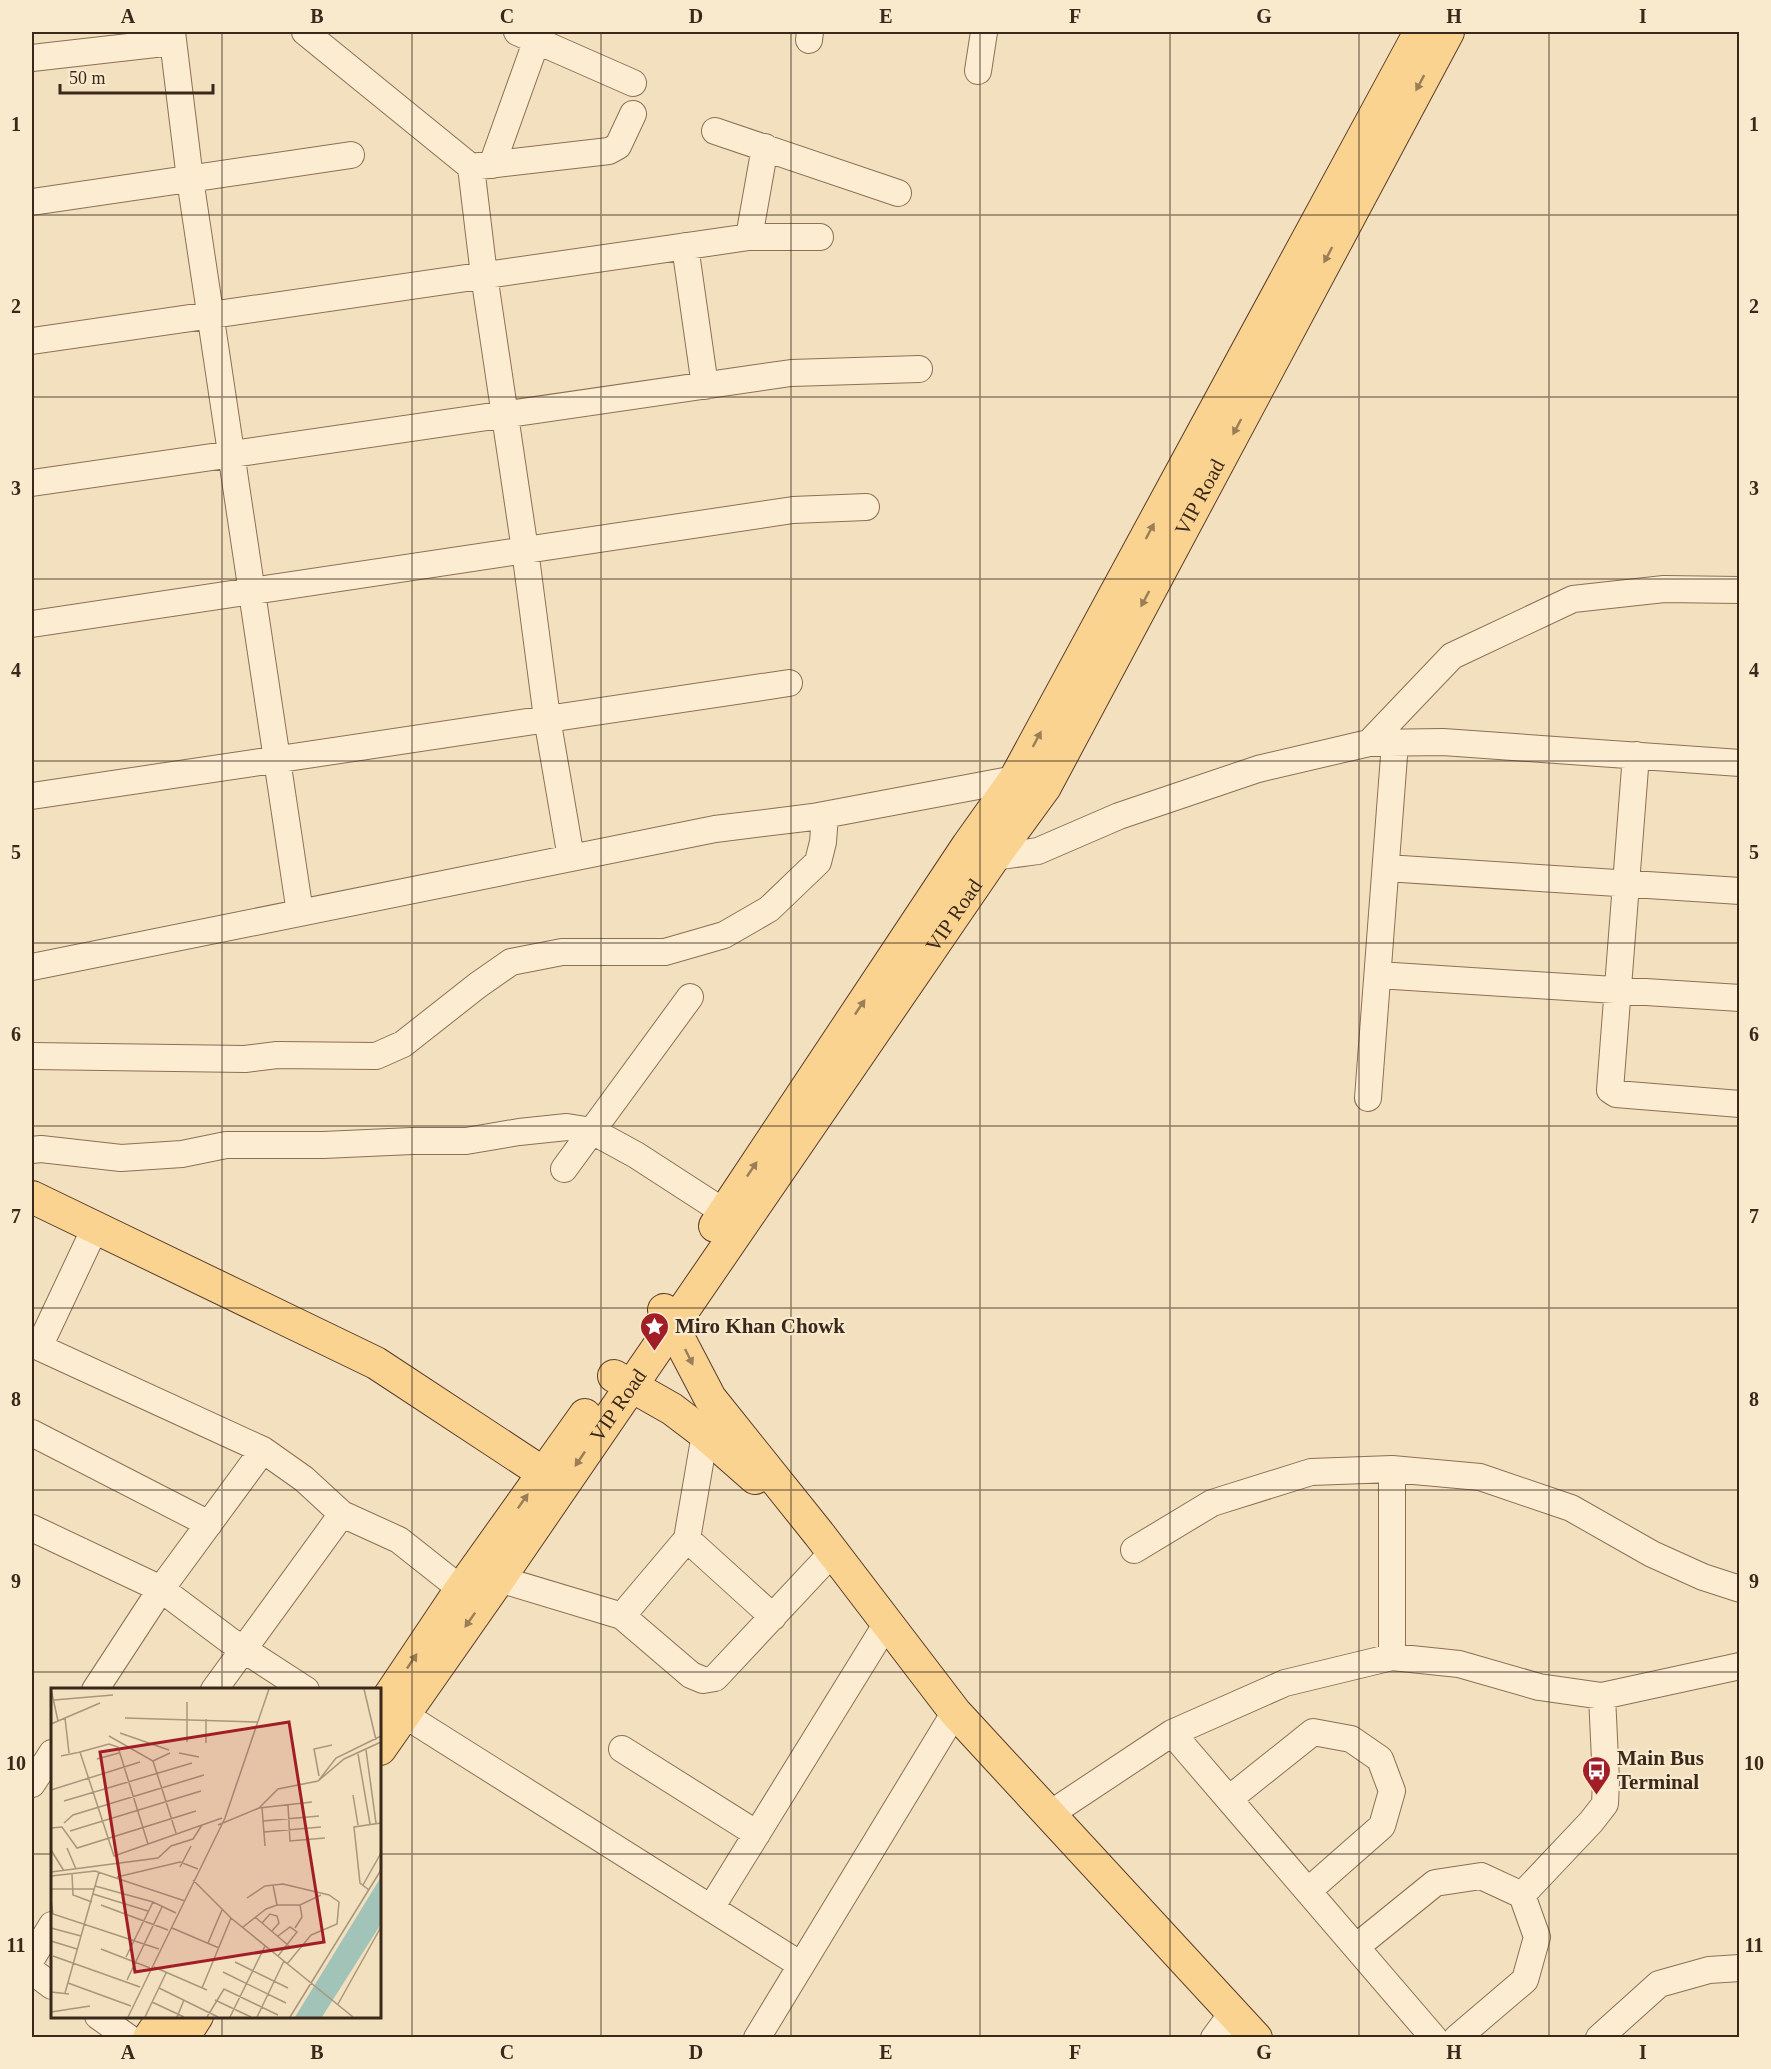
<svg xmlns="http://www.w3.org/2000/svg" width="1771" height="2069" font-family="Georgia,serif">
	<style>
		.lines { fill: none; stroke-linecap: round; stroke-linejoin: round }
		.minor-casing { stroke: #8d6f55; stroke-width: 28 }
		.major-casing { stroke: #5a3d2a; stroke-width: 34 }
		.minor { stroke: #fcedd2; stroke-width: 26 }
		.major { stroke: #fad391; stroke-width: 32 }
		.oneway { fill: #9a7e56 }
		.grid { fill: none; stroke: #3a281b; stroke-width: 1.5; stroke-opacity: 0.55 }
		.labels { text-anchor: middle; dominant-baseline: central; stroke-width: 4.5; stroke-linejoin: round; paint-order: stroke }
		.street-label { font-size: 21px; fill: #3a281b; stroke: #f9eace }
		.poi-label { font-size: 21px; font-weight: bold; fill: #3a281b; stroke: #f9eace; text-anchor: start }
		.inset-road { fill: none; stroke: #a8967d; stroke-width: 1.5 }
		.view { fill: #a21e27; fill-opacity: 0.15; stroke: #a21e27; stroke-width: 3 }
		.inset-edge { fill: none; stroke: #3a281b; stroke-width: 3 }
		.neatline { fill: none; stroke: #3a281b; stroke-width: 2 }
		.grid-label { font-size: 20px; text-anchor: middle; font-weight: bold; fill: #3a281b }
	</style>
	<rect width="100%" height="100%" fill="#f2e0be"/>
	<g class="lines">
		<defs>
			<path id="minor" d="M172 32 190 179 300 913
				M305 32 471 167 609 151 618 146 633 114
				M517 32 633 83
				M809 40 810 32
				M32 58 173 42
				M978 71 984 32
				M715 131 898 193
				M492 165 536 42
				M471 167 484 275 525 550 547 718 571 858
				M32 202 351 155
				M749 237 765 147
				M685 246 705 386
				M32 341 749 237H820
				M32 483 791 373 919 369
				M32 624 793 510 866 507
				M1369 743 1452 656 1573 599 1664 589 1740 590
				M1636 755 1610 1090 1616 1094 1740 1104
				M32 796 789 683
				M982 852 994 857 1038 851 1119 816 1258 769 1369 743 1443 742 1740 763
				M1386 868 1740 891
				M32 967 715 829 813 817 1015 779
				M1378 975 1740 998
				M32 1056 245 1059 277 1055 376 1056 403 1044 478 985 511 962 562 952H665L724 935 769 909 818 862 823 842 825 815
				M1368 1098 1395 743
				M32 1150 41 1149 121 1158 182 1154 226 1145H323L412 1141H466L519 1132 567 1127 592 1131 636 1155 724 1212
				M564 1169 690 997
				M32 1344 263 1450 304 1479 342 1514 399 1540 461 1589
				M39 1347 95 1228
				M32 1433 209 1524
				M1392 1469V1657
				M32 1528 161 1589 229 1640 306 1690
				M687 1539 773 1617
				M1134 1550 1212 1503 1311 1472 1392 1469 1480 1477 1571 1508 1652 1554 1703 1577 1740 1589
				M499 1579 622 1616 691 1675 703 1680 715 1678 833 1552
				M622 1616 687 1539 705 1434
				M95 1690 161 1589 263 1450
				M214 1690 342 1514
				M403 1714 801 1965
				M1172 1733 1434 2038
				M622 1749 757 1834
				M32 1784 52 1753
				M1229 1799 1313 1732 1351 1739 1380 1759 1392 1791 1382 1826 1308 1891
				M1050 1814 1172 1733 1285 1683 1392 1657 1459 1664 1539 1687 1602 1696 1740 1666
				M1522 1895 1591 1822 1605 1804 1606 1781 1602 1696
				M711 1908 887 1623
				M1356 1947 1435 1883 1481 1876 1522 1895 1537 1937 1525 1980 1457 2038
				M32 1958 52 1925
				M32 1971 52 1986
				M98 2016 129 2038
				M757 2038 955 1712
				M1214 2038 1233 2012
				M1599 2038 1659 1984 1709 1970 1740 1968"/>
			<g id="major">
				<path d="M32 1197 376 1363 543 1473 559 1485"/>
				<path d="M715 1226 968 845 1015 779 1420 32"/>
				<path d="M664 1310 710 1398 819 1534 955 1712 1256 2038"/>
				<path d="M614 1376 672 1409 705 1434 755 1478"/>
				<path d="M380 1710 461 1589 585 1415"/>
				<path id="s1" d="M380 1749 499 1579 994 857 1045 787 1448 32"/>
				<path d="M149 2038 164 2016"/>
				<path d="M183 2038 197 2016"/>
			</g>
		</defs>
		<use href="#minor" class="minor-casing"/>
		<use href="#major" class="major-casing"/>
		<use href="#minor" class="minor"/>
		<use href="#major" class="major"/>
	</g>
	<defs><path id="oneway-solid" d="M-6-.8H1V-3.2L6.5 0L1 3.2V.8H-6Z" transform="scale(1.5)"/></defs>
	<g class="oneway">
		<use href="#oneway-solid" transform="translate(1420 83) rotate(118)"/>
		<use href="#oneway-solid" transform="translate(1328 255) rotate(118)"/>
		<use href="#oneway-solid" transform="translate(1237 427) rotate(118)"/>
		<use href="#oneway-solid" transform="translate(1150 531) rotate(-62)"/>
		<use href="#oneway-solid" transform="translate(1145 599) rotate(118)"/>
		<use href="#oneway-solid" transform="translate(1037 739) rotate(-62)"/>
		<use href="#oneway-solid" transform="translate(860 1007) rotate(-56)"/>
		<use href="#oneway-solid" transform="translate(752 1169) rotate(-56)"/>
		<use href="#oneway-solid" transform="translate(689 1357) rotate(64)"/>
		<use href="#oneway-solid" transform="translate(580 1459) rotate(124)"/>
		<use href="#oneway-solid" transform="translate(523 1501) rotate(-55)"/>
		<use href="#oneway-solid" transform="translate(470 1620) rotate(125)"/>
		<use href="#oneway-solid" transform="translate(412 1661) rotate(-56)"/>
	</g>
	<path class="grid" d="M222 32V1690M412 32V2038M601 32V2038M791 32V2038M980 32V2038M1170 32V2038M1359 32V2038M1549 32V2038M32 215H1740M32 397H1740M32 579H1740M32 761H1740M32 943H1740M32 1126H1740M32 1308H1740M32 1490H1740M32 1672H1740M32 1854H52M380 1854H1740M222 2016V2038"/>
	<defs>
		<symbol id="sight-pin" viewBox="-11 -11 22 30"><path d="M0 17L-7.5 6A9.5 9.5 0 1 1 7.5 6Z" fill="#a21e27" stroke="#f9eace"/><path d="M0-6L1.8-2.2L6-1.7L2.9 1.2L3.7 5.4L0 3.3L-3.7 5.4L-2.9 1.2L-6-1.7L-1.8-2.2Z" fill="#fff"/></symbol>
		<symbol id="bus-pin" viewBox="-11 -11 22 30"><path d="M0 17L-7.5 6A9.5 9.5 0 1 1 7.5 6Z" fill="#a21e27" stroke="#f9eace"/><path d="M-5-6H5V4H4V6H2V4H-2V6H-4V4H-5ZM-3.5-4V0h7V-4ZM-3.5 1.2v1.5H-2V1.2ZM2 1.2v1.5H3.5V1.2Z" fill="#fff"/></symbol>
	</defs>
	<g fill-rule="evenodd">
		<use href="#sight-pin" x="638" y="1310" width="33" height="45"/>
		<use href="#bus-pin" x="1580" y="1754" width="33" height="45"/>
	</g>
	<g class="labels">
		<g class="street-label">
			<text stroke="none"><textPath href="#s1" startOffset="1498">VIP Road</textPath></text>
			<text stroke="none"><textPath href="#s1" startOffset="1012">VIP Road</textPath></text>
			<text stroke="none"><textPath href="#s1" startOffset="418">VIP Road</textPath></text>
		</g>
		<g class="poi-label">
			<text x="675" y="1326">Miro Khan Chowk</text>
			<text x="1617" y="1758">Main Bus<tspan x="1617" dy="24">Terminal</tspan></text>
		</g>
	</g>
	<g transform="translate(51 1688)">
		<rect width="330" height="330" fill="#f2e0be"/>
		<path d="M330 189V236L271 329H244Z" fill="#a2c3b8"/>
		<path class="inset-road" d="M0 1 7 33M313 1 325 52M3 12 62 7M136 14V54M14 30 18 65M74 30 207 34M155 31V55M0 36 49 15M69 45 118 62M58 48 102 73 125 145M315 62 325 135M29 64 58 56 67 59 97 156M128 65 148 69M307 66 319 136M10 68 29 64 63 168 171 130M46 71 68 65M102 73 119 65M268 88 263 61 281 57M268 92 285 70 330 48M0 102 89 74M302 107 307 137M13 113 141 75M237 117 239 153 274 150M211 119 214 158M208 120 227 101 267 93 293 71 330 54M212 133 268 128M13 135 22 127 153 87M167 137 208 120 261 114M0 140 11 139 26 160 145 123M19 143 150 103M213 144 270 139M16 160 25 181M0 162 13 183M129 179 140 158M0 184 107 170 120 158 142 151 151 137M21 186 22 207 41 214M0 188 44 183 134 213M66 189 129 174 147 181M142 192 180 230 302 329M222 197 226 217M312 197 330 165M44 198 102 214 125 225M0 201H43M318 202 309 195 303 139 330 135M42 206 97 223M196 210 214 198 232 196 278 207 288 214 286 236 260 247 236 276M0 212 2 226 108 261M50 217 117 242M204 229 238 258M211 235 219 226 226 228 228 235 221 243M192 239 215 221 226 217H249L270 207M0 240 30 248M121 240 168 260M244 240 251 229 249 217M227 248 239 239 246 244 227 268M0 253 26 261M157 255 171 222M50 261 99 280M2 268 89 299M75 269 102 214M184 274 237 300M103 279 156 302M172 284 235 315M76 292 111 219M17 295 80 318M108 300 167 329M151 300 180 230M0 304 18 306M14 305 48 184M164 312 200 329M101 314 133 329M287 316 330 239M0 324 39 318M77 329 174 130 218 1M94 329 115 285M126 329 133 312M156 329 173 301 227 327M179 329 214 258M206 329 233 273M239 329 330 182"/>
		<path class="view" d="M238 34 273 254 84 284 49 64Z"/>
		<rect width="330" height="330" class="inset-edge"/>
	</g>
	<rect width="1771" height="2069" fill="none" stroke="#f9eace" stroke-width="66"/>
	<path d="M60 84v9h153v-9" fill="none" stroke="#3a281b" stroke-width="3"/>
	<text x="69" y="84" font-size="18" fill="#3a281b" stroke="#f9eace" stroke-width="4.5" paint-order="stroke">50 m</text>
	<rect x="33" y="33" width="1705" height="2003" class="neatline"/>
	<g class="grid-label">
		<text x="128" y="23">A</text>
		<text x="317" y="23">B</text>
		<text x="507" y="23">C</text>
		<text x="696" y="23">D</text>
		<text x="886" y="23">E</text>
		<text x="1075" y="23">F</text>
		<text x="1264" y="23">G</text>
		<text x="1454" y="23">H</text>
		<text x="1643" y="23">I</text>
		<text x="16" y="131">1</text>
		<text x="1754" y="131">1</text>
		<text x="16" y="313">2</text>
		<text x="1754" y="313">2</text>
		<text x="16" y="495">3</text>
		<text x="1754" y="495">3</text>
		<text x="16" y="677">4</text>
		<text x="1754" y="677">4</text>
		<text x="16" y="859">5</text>
		<text x="1754" y="859">5</text>
		<text x="16" y="1041">6</text>
		<text x="1754" y="1041">6</text>
		<text x="16" y="1223">7</text>
		<text x="1754" y="1223">7</text>
		<text x="16" y="1406">8</text>
		<text x="1754" y="1406">8</text>
		<text x="16" y="1588">9</text>
		<text x="1754" y="1588">9</text>
		<text x="16" y="1770">10</text>
		<text x="1754" y="1770">10</text>
		<text x="16" y="1952">11</text>
		<text x="1754" y="1952">11</text>
		<text x="128" y="2059">A</text>
		<text x="317" y="2059">B</text>
		<text x="507" y="2059">C</text>
		<text x="696" y="2059">D</text>
		<text x="886" y="2059">E</text>
		<text x="1075" y="2059">F</text>
		<text x="1264" y="2059">G</text>
		<text x="1454" y="2059">H</text>
		<text x="1643" y="2059">I</text>
	</g>
</svg>
